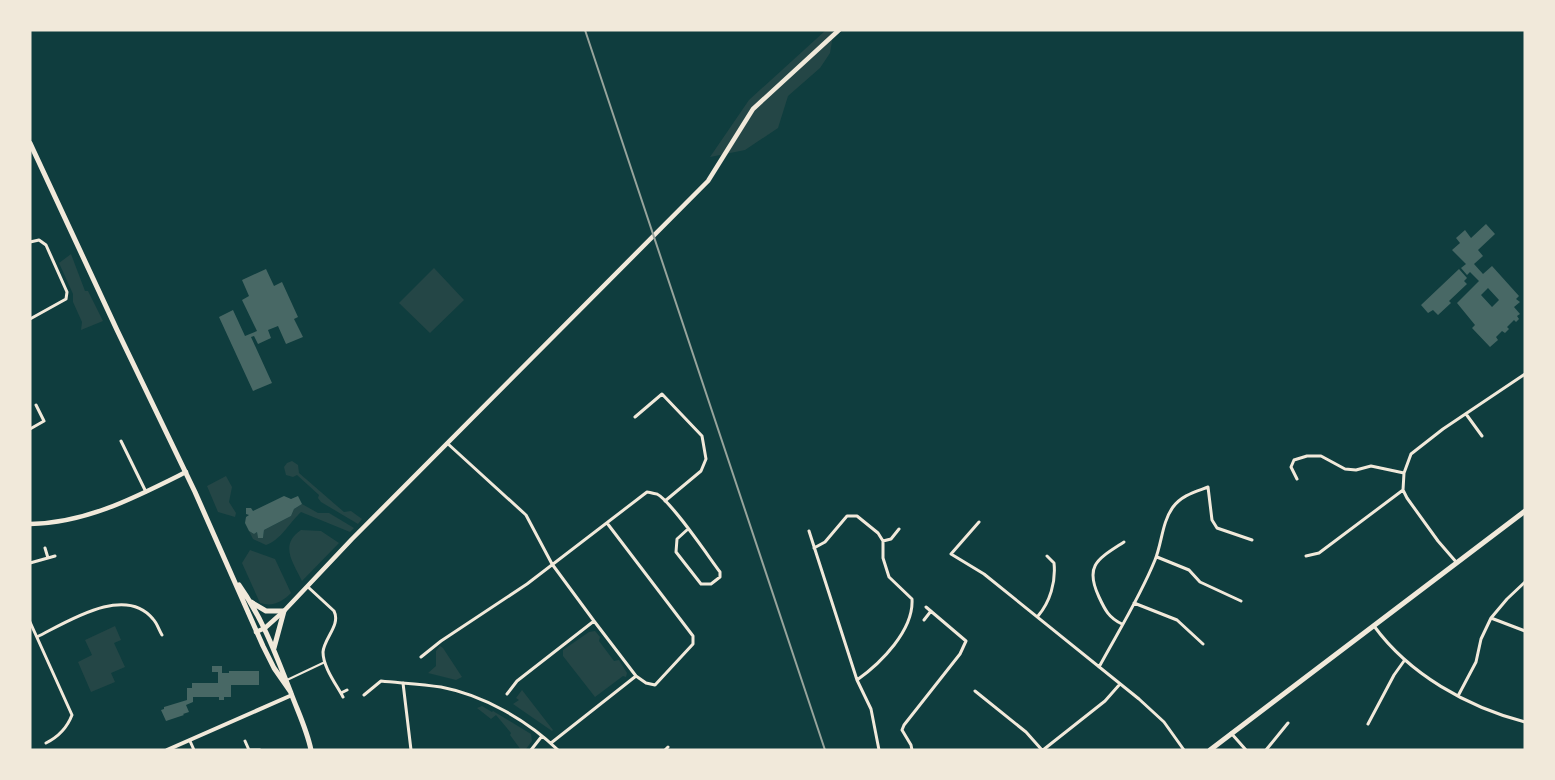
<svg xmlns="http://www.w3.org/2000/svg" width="1555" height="780" font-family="Roboto,sans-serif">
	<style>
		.green { fill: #244646 }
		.building { fill: #486865; fill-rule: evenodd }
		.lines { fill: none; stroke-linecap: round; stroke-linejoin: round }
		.pedestrian { stroke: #f1e9da; stroke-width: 2 }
		.minor { stroke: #f1e9da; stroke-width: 3 }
		.tertiary { stroke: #f1e9da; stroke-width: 4 }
		.secondary { stroke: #f1e9da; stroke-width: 4.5 }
		.primary { stroke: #f1e9da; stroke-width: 5 }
		.trunk { stroke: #f1e9da; stroke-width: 5 }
		.rail { stroke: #97a49c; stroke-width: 2 }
	</style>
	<rect width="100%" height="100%" fill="#0f3d3e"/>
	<path class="green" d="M826 30H834L830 53 820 68 788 96 778 128 745 150 710 157 749 100Z
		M71 254 85 291H88L103 321 81 330 82 322 73 302V294L59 263Z
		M434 268 464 300 430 333 399 303Z
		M292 461 298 465 299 473 344 512 351 511 362 519 358 524 321 502 318 498 319 495 297 475 293 477 286 475 284 467 287 463Z
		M226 476 232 487 229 502 236 513 235 517 218 512 207 486Z
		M302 504 318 513H329L354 528 350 532 301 512C290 522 280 541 266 545L253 539 249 531 254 534 257 532 258 538H263L264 530 291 516 294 509Z
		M301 530 321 531 339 543 302 581C293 562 279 545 301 530Z
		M250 550 275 559 291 593C282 602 273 607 260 603L242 563Z
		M115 626 121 640 114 643 125 667 111 673 115 682 91 692 78 662 92 655 85 640Z
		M595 631 600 637 599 641 614 661 619 660 627 673 626 677 623 676 595 697 563 656V650L589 632Z
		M440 646 443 648 462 677 456 680 428 673 436 666V651Z
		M522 690 553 730 552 731 513 704 519 700 516 698Z
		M482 706 492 712 493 711 531 734 532 741 526 749 521 750 510 735 511 733 496 715 491 719 477 708Z"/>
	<path class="building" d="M1486 224 1495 234 1478 250 1483 256 1474 264 1483 274 1492 266 1519 296 1516 299 1520 302 1514 307 1520 314 1517 316 1519 319 1516 322 1514 320 1507 327 1509 329 1505 333 1502 331 1496 337 1498 340 1490 347 1472 328 1475 325 1457 303 1479 281 1470 272 1467 275 1461 268 1466 264 1452 250 1460 243 1456 238 1465 230 1471 238ZM1488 288 1499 300 1492 307 1481 295Z
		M266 269 274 286 282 282 298 317 294 319 303 337 286 344 278 326 268 330 271 338 258 344 254 336 251 337 272 383 253 391 219 317 233 310 245 336 257 331 242 300 249 296 242 280Z
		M1459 269 1467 278 1464 281 1467 284 1449 301 1451 303 1438 315 1433 310 1428 313 1421 305Z
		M284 496 291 499 298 496 302 504 294 509 291 516 264 530 263 538H258L257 532 254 534 249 531 245 523 246 517 249 515 246 514V508H251L253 511Z
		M212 666H222V673H229V671H259V685H231V697H224V700H219V697H193V702L186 705 189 712 183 714 184 715 166 721 161 710 164 709V707L187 700V688H192V683H218V672H212Z"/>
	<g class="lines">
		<path class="pedestrian" d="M287 680 325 662"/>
		<path class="minor" d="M30 242 39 240 46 245 67 292 66 299 30 319
			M1466 414 1482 436
			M635 417 662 394 702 436 706 459 701 471 665 501
			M30 429 44 421 36 405
			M121 441 146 492
			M447 443 526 515 552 564 594 621 636 676 646 683 655 685 693 644V636L607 523
			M1297 479 1291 467 1294 460 1307 456H1321L1345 469 1356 470 1371 466 1404 473
			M979 522 951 554 984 574 1139 699 1164 722 1184 750
			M809 531 857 680 871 709 879 750
			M883 541 891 539 899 529
			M45 548 48 558
			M814 548 825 542 847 516H857L878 533 883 541V558L889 577 912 599C914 630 881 663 857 680
			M1306 556 1319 553 1403 490
			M1157 557 1189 570 1200 582 1241 601
			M30 563 55 556
			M1457 563 1438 541 1407 498 1403 490 1404 473 1411 454 1443 429 1525 374
			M308 587 334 611C341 625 324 638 323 652 323 667 336 684 343 697
			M1134 603 1177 620 1203 644
			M1038 616C1050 602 1056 582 1054 563L1047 556
			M1491 618 1525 631
			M924 620 931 611
			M30 622 72 715C67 728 58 737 46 743
			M1122 624C1109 618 1105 610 1099 597 1084 565 1098 559 1124 542
			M1374 626C1409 674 1467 707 1525 722
			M37 637C67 622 125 584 153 619 157 623 159 630 162 635
			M421 657 441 641 527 584 647 492C648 492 656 494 657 494 671 501 708 556 720 572V577L711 584H701L676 552 677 539 688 529
			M1099 667C1118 632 1140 597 1155 560 1162 543 1162 522 1173 507 1182 495 1195 492 1208 487L1212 520 1217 528 1252 540
			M403 683 411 750
			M975 691 1026 732 1042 750
			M341 693 347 690
			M507 694 517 681 594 621
			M364 695 381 681C400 683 421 684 441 687 483 695 527 720 558 750
			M1458 696 1476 662 1481 639 1491 618 1507 599 1525 582
			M1368 724 1394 675 1404 661
			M1231 733 1246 750
			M190 741 194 750
			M245 741 249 750
			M551 743 636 676
			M249 750H260
			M531 750 542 736
			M665 750 668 747
			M912 750 911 745 902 730 904 725 960 654 966 641 926 607
			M1043 750 1105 701 1120 684
			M1266 750 1288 723"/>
		<path class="tertiary" d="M167 750 292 695"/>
		<path class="secondary" d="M30 524C87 523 136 497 186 472
			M256 632 265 628 284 611 352 539 708 181 753 109 839 30"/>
		<path class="primary" d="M1210 750 1525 511"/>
		<path class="trunk" d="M30 143 117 330 195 492 263 646 274 668 290 691
			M239 585C263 619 276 655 291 693 298 712 307 730 311 750
			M251 602 266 611H284L274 648"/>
		<path class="rail" d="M585 30 825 750"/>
	</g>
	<rect width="1555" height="780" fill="none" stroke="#f1e9da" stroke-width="63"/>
</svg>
